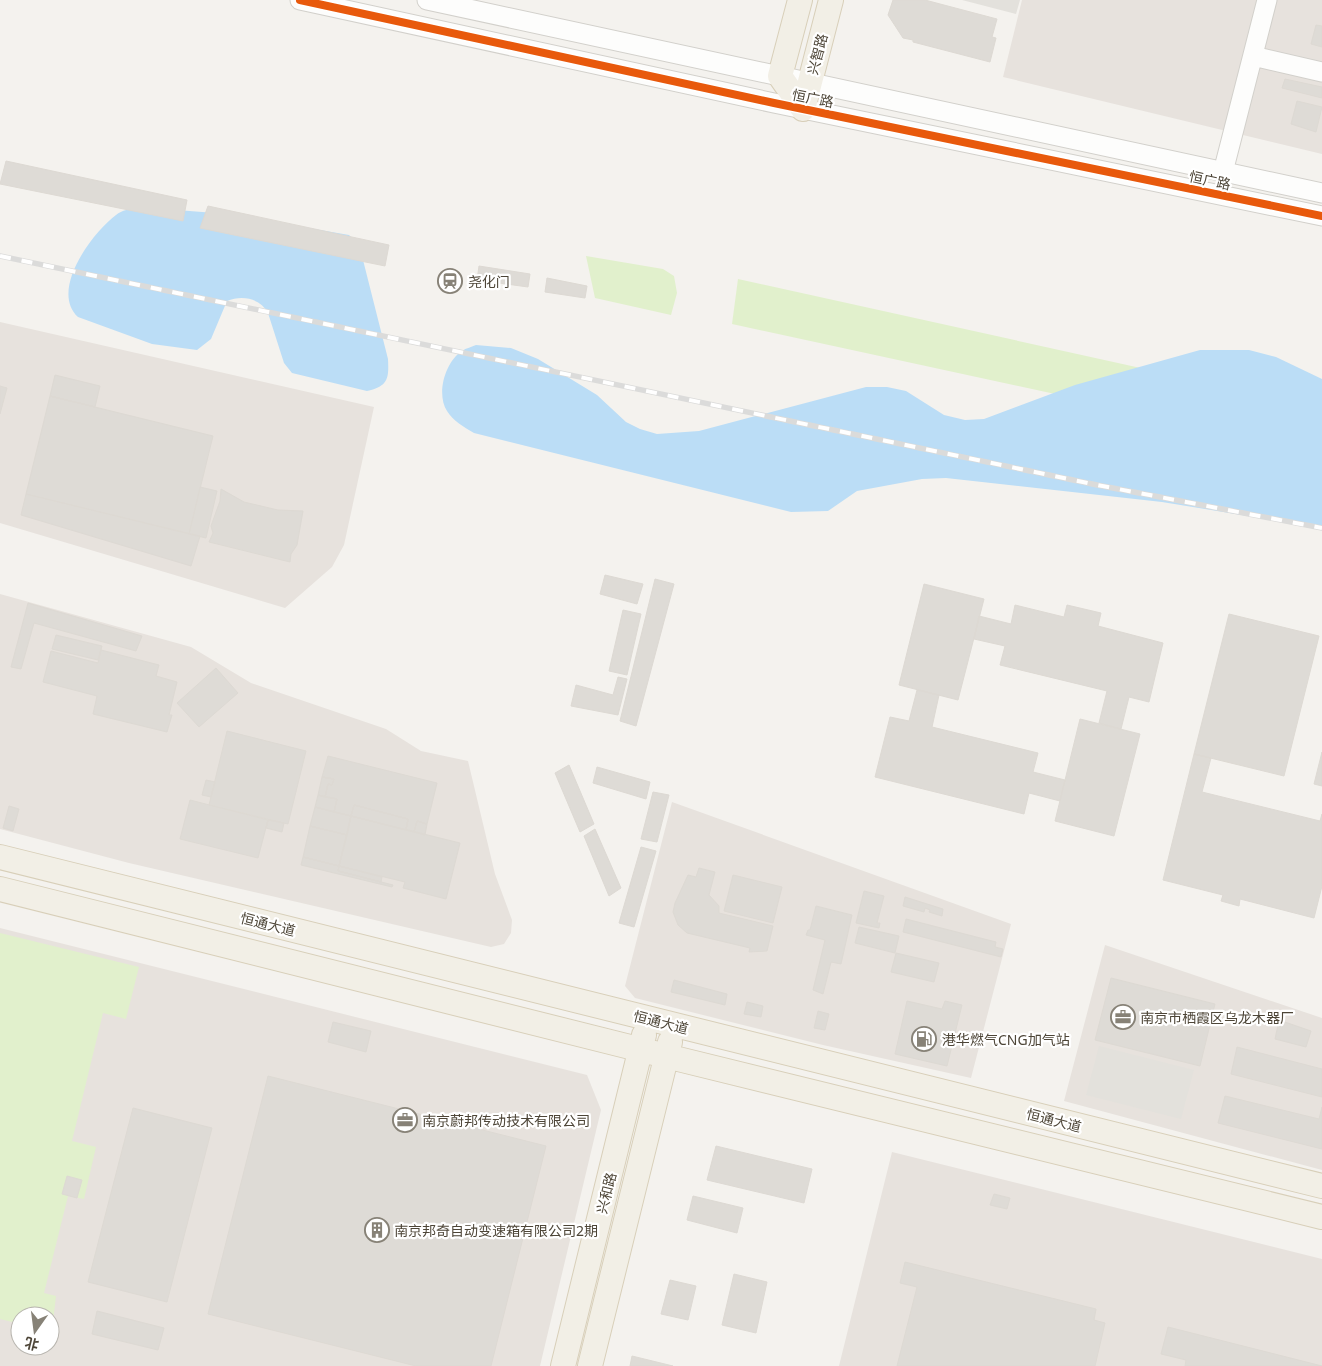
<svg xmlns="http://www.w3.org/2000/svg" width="1322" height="1366" font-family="'Noto Sans','Noto Sans SC',sans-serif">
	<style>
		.industrial { fill: #e7e2dd; fill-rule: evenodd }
		.green { fill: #e1f0cc }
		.parking { fill: #e3e1dc }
		.water { fill: #bbddf6 }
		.building { fill: #dedbd6; stroke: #ddd9d3 }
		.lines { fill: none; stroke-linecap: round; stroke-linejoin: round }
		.minor-casing { stroke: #d2d0cb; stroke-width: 21 }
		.major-casing { stroke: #d8cfb9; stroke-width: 26 }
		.minor { stroke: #fdfdfc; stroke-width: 19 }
		.major { stroke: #f2efe6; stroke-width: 24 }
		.rail-casing { stroke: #dbdbda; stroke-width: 5.5 }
		.rail { stroke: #fff; stroke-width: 4; stroke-dasharray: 11; stroke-linecap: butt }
		.cycleway-casing { stroke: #fff; stroke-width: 11 }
		.cycleway { stroke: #e8590c; stroke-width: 8 }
		.labels { text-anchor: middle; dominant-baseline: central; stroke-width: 4.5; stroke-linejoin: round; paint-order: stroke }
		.street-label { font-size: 14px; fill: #4d4537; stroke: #fff }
		.poi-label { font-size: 14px; fill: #4d4537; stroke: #fff; text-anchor: start }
	</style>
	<rect width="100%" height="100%" fill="#f4f2ee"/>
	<path class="industrial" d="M1022 0H1322V154L1003 77Z
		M0 322 374 407 344 545 332 567 285 608 0 523Z
		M0 594 191 647 251 683 386 729 421 751 468 761 495 874 512 920 511 933 504 944 491 947 129 863 0 829Z
		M672 802 1011 924 971 1078 823 1045 635 998 625 986Z
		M0 928 587 1075 601 1110 540 1366H0ZM20 1316H50V1346H20Z
		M1105 945 1322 1018V1170L1064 1101Z
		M892 1152 1322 1259V1366H839Z"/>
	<path class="green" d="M586 256 663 269 674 276 677 293 671 315 595 298Z
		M738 279 1322 408V452L732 324Z
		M0 933 139 967 126 1019 103 1013 72 1141 96 1147 84 1199 68 1196 44 1293 56 1296 53 1322 50 1325V1316H20V1324L0 1319Z"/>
	<path class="parking" d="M962 0H1020L1016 14Z
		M1099 1046 1194 1070 1181 1119 1086 1095Z"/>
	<path class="water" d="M138 207 228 214 349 235 355 241 362 256 388 359C389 379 388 386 367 391L292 373 284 363 268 313C260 298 242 295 227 301L211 339 197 350 152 344 78 317C49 290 93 232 116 215 122 210 130 209 138 207Z
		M476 345 511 348 538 359 597 395 626 422 640 429 657 434 699 431 866 387H887L906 391 944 415 965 420 984 419 1075 385 1200 350H1249L1276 357 1322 379V528L1162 502 946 478 922 479 857 491 828 511 791 512 474 433C464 427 453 421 447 411 436 394 445 362 462 351 466 348 472 347 476 345Z"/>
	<path class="building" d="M893 0H925L997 19 992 37 996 38 990 62 913 42V40L903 38 888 15Z
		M1316 25 1322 26V47L1311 44Z
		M1285 79 1322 87V98L1282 88Z
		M1297 101 1322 107 1316 132 1291 124Z
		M6 161 187 200 183 221 0 184Z
		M208 206 389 245 385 266 200 228Z
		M479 266 530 274 528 287 477 280Z
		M547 278 587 286 585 298 545 292Z
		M55 375 100 386 95 407 50 396Z
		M0 386 7 388 0 414Z
		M50 396 213 436 189 534 26 494Z
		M200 487 217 491 206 538 189 534Z
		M221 489 244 502 278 510 303 511 297 545 291 554 290 562 209 542 213 533 211 526 220 501Z
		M26 494 200 536 191 566 21 515Z
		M605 575 643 584 637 604 600 594Z
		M655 579 674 584 636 726 620 721Z
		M924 584 984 599 958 700 899 685Z
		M28 603 142 636 136 651 34 623 21 669 11 667Z
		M1015 605 1064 617 1067 605 1101 613 1098 626 1163 643 1149 702 1129 697 1121 729 1099 723 1107 691 1000 665 1005 646 974 639 979 616 1011 624Z
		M623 610 641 614 627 675 609 671Z
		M1229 614 1319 636 1284 776 1194 754Z
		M56 635 102 646 98 660 52 649Z
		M101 650 159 665 156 676 177 682 169 715H172L167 732 93 714 97 696 43 682 51 651 98 663Z
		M216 668 238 693 199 727 177 703Z
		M618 677 627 679 618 715 571 706 576 685 613 695Z
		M917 690 939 695 932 727 1038 753 1033 772 1065 780 1060 801 1029 793 1024 814 875 777 890 717 909 721Z
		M1080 719 1140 734 1114 836 1055 821Z
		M227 731 306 751 288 824 209 805Z
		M1322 752V786L1314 784Z
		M1194 754 1211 758 1202 792 1320 821 1322 814V886L1314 918 1240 899 1239 906 1221 901 1223 895 1163 880Z
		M328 756 437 783 427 824 417 821 414 832 406 830 408 819 354 805 351 816 334 812 337 799 325 797 328 784 332 785 334 779 322 777Z
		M569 765 594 824 580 832 555 773Z
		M597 767 650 782 646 799 593 783Z
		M322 777 334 779 332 785 328 784 325 797 318 795Z
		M206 780 215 782 211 797 202 795Z
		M653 792 669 795 657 842 641 839Z
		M318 795 337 799 334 812 315 807Z
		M190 800 268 820 258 858 180 839Z
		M354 805 408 819 406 830 351 816Z
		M9 806 19 809 13 831 3 828Z
		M315 807 351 816 347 835 310 826Z
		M351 816 460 843 446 899 403 888 405 882 339 866Z
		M268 820 284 823 282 832 266 828Z
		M417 821 427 824 425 835 414 832Z
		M310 826 347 835 339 866 303 857Z
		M595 829 621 888 609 896 584 836Z
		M641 847 656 851 634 927 619 923Z
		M303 857 339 866 338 871 393 885 392 887 301 865Z
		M339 866 382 877 381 882 338 871Z
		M699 868 715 872 709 895 719 906V913L773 926 767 951 749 952 750 948 687 933 678 925 673 912 675 903 688 875 696 877Z
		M733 875 782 887 773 923 724 911Z
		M864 891 884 896 877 923H880L879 928 856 923Z
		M905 897 943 909 942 916 929 912 930 910 925 908 924 912 903 906Z
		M816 906 852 915 841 964 831 962 823 994 813 990 825 940 806 935 808 930H810Z
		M906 919 996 942 995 947 1003 949 1001 957 903 932Z
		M859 927 899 936 895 953 855 943Z
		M896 953 939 963 934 982 891 972Z
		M1111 978 1215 1004 1200 1066 1095 1040Z
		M674 980 727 994 725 1005 671 992Z
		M907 1001 942 1009 945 1001 962 1005 947 1066 895 1054Z
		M747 1002 763 1006 761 1017 744 1014Z
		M818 1011 829 1014 825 1030 814 1028Z
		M1279 1020 1311 1031 1306 1047 1275 1039Z
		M333 1022 371 1031 366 1052 328 1042Z
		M1237 1047 1322 1069V1097L1231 1074Z
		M268 1076 546 1146 491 1366H416L208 1314Z
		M1225 1096 1319 1119 1322 1107V1149L1218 1123Z
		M133 1108 212 1128 167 1302 88 1282Z
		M716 1146 812 1169 804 1203 707 1180Z
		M67 1176 82 1180 77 1198 62 1194Z
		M994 1194 1010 1198 1007 1209 990 1205Z
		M693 1196 743 1208 737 1233 687 1220Z
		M905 1262 1096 1309 1094 1320 1105 1323 1095 1366H897L917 1287 900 1283Z
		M734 1274 767 1282 756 1333 722 1325Z
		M670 1280 696 1286 688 1320 661 1314Z
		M97 1311 164 1328 158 1350 92 1334Z
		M1168 1327 1322 1366H1185L1186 1360 1161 1354Z
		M632 1356 673 1366H630Z"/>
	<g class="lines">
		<defs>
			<path id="minor" d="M300 0 774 103 1322 216
				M427 0 1322 193
				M1253 56 1322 72
				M1223 172 1267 0"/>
			<path id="major" d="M800 0 780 76 803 109
				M803 109 831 0
				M0 857 1322 1186
				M0 889 666 1056 1322 1217
				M563 1366 644 1035
				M590 1366 670 1042"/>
		</defs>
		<use href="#minor" class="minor-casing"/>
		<use href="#major" class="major-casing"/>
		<use href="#minor" class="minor"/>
		<use href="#major" class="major"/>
		<defs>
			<path id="rail" d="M0 256 1097 485 1322 528"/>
		</defs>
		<use href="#rail" class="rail-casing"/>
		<use href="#rail" class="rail"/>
		<defs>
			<path id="cycleway" d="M300 0 774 103 1322 216"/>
		</defs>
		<use href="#cycleway" class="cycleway-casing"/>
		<use href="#cycleway" class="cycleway"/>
	</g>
	<defs>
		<symbol id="station-ring" viewBox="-11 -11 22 22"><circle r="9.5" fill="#fff" stroke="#878277" stroke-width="1.5"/><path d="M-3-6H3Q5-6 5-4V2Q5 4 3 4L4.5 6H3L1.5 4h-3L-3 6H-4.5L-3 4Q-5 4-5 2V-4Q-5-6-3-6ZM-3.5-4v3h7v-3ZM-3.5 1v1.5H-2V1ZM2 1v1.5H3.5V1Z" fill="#878277"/></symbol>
		<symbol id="office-ring" viewBox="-11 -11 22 22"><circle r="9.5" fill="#fff" stroke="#878277" stroke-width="1.5"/><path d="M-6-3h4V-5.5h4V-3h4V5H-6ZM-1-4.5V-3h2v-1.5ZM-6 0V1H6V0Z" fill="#878277"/></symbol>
		<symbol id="fuel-ring" viewBox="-11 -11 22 22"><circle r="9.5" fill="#fff" stroke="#878277" stroke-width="1.5"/><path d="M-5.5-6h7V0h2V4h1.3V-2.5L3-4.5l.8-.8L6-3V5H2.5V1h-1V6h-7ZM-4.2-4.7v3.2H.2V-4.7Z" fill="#878277"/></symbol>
		<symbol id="building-ring" viewBox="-11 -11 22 22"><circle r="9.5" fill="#fff" stroke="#878277" stroke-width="1.5"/><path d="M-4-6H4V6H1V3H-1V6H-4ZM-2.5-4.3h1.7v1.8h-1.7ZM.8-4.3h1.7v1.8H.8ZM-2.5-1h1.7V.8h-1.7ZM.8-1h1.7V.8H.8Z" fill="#878277"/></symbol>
	</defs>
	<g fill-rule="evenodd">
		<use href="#station-ring" x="436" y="267" width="28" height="28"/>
		<use href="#office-ring" x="1109" y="1003" width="28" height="28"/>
		<use href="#fuel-ring" x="910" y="1025" width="28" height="28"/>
		<use href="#office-ring" x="391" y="1106" width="28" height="28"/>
		<use href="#building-ring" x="363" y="1216" width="28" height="28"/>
	</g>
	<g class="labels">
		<g class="street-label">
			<text transform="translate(817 54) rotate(-75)">兴智路</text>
			<text transform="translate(813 98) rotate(11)">恒广路</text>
			<text transform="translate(1210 180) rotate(12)">恒广路</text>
			<text transform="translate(268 924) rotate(14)">恒通大道</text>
			<text transform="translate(661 1022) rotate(14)">恒通大道</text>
			<text transform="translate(1054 1120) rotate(14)">恒通大道</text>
			<text transform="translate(606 1193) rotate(-76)">兴和路</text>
		</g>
		<g class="poi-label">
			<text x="468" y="281">尧化门</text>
			<text x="1140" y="1017">南京市栖霞区乌龙木器厂</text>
			<text x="942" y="1039">港华燃气CNG加气站</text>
			<text x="422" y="1120">南京蔚邦传动技术有限公司</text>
			<text x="394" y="1230">南京邦奇自动变速箱有限公司2期</text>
		</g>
	</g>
	<g transform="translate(35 1331) rotate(194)"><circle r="24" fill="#ffffff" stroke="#b8b5af"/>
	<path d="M0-4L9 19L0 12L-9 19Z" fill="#878277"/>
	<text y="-8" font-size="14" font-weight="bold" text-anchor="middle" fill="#4d4537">北</text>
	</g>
</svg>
